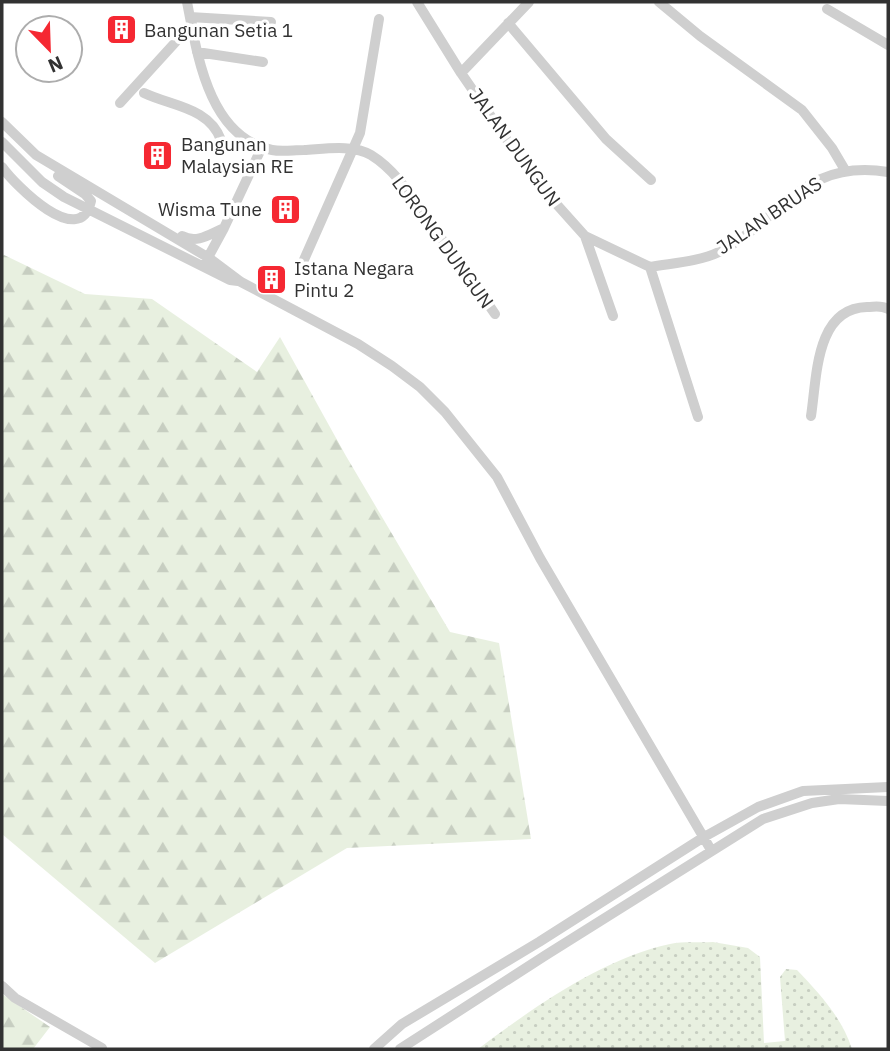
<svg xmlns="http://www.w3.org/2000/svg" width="890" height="1051" font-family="'IBM Plex Sans',sans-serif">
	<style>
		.green { fill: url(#green-dots) }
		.forest { fill: url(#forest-firs) }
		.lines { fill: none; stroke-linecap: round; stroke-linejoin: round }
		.minor { stroke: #cfcfcf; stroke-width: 10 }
		.labels { text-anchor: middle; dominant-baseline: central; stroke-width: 7; stroke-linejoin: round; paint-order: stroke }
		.poi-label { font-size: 19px; fill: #323232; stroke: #fff; text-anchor: start }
		.street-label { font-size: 19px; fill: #323232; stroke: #fff }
	</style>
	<defs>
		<pattern id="green-dots" width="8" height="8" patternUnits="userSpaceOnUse" patternTransform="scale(1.75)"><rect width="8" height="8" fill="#e8f0e0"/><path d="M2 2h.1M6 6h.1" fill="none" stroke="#c7cec1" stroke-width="1.8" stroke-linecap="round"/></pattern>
		<pattern id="forest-firs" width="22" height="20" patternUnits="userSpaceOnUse" patternTransform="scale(1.75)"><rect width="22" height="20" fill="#e8f0e0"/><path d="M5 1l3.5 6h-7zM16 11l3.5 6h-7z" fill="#c7cec1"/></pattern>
	</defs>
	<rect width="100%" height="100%" fill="#fff"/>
	<path class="green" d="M713 942 748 948 760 957 764 1043 785 1041 780 977 786 969 797 970C820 994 842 1018 852 1049H478C533 1008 601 959 670 944 684 941 699 943 713 942Z"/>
	<path class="forest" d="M2 254 85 294 152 299 257 372 280 337 346 456 450 632 499 643 531 839 347 848 155 963 2 834Z
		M2 994 50 1027 33 1049H2Z"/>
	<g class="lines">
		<path class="minor" d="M187 2C197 53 208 137 272 150 282 152 293 150 304 150 324 149 353 144 371 155 397 171 413 199 430 223 452 253 474 283 495 314
			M417 2 461 73 534 179 585 236 650 267 698 417
			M659 2 700 36 802 110 832 148 845 170
			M827 9 888 45
			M190 17 271 22
			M508 23 606 139 651 180
			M197 52 263 62
			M461 73 529 2
			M144 93C171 106 209 107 221 140
			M120 103 192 24
			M2 122 36 155 209 258 241 282 358 344 392 366 420 387 445 412 497 477 540 558 711 850
			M2 142 42 182 64 197 230 280 238 281
			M2 167C15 185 80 251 91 201L85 194 58 176
			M182 236C197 244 210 234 224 228
			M585 236 613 316
			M205 263 224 228 262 147
			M650 267C672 263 698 262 719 252 783 219 803 158 888 172
			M299 271 360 133 379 19
			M811 416C817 378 815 308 867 307 875 307 881 305 888 309
			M2 986 15 998 102 1048
			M374 1049 402 1024 539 942 704 837 758 807 803 791 888 787
			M400 1049 546 955 763 819 812 803 839 799 888 801"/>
	</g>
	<defs>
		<symbol id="building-square" viewBox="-11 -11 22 22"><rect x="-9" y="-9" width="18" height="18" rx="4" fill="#f52832" stroke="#fff"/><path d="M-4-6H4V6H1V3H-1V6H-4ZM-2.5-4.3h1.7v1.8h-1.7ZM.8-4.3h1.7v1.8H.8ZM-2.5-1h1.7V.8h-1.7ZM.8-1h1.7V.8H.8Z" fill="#fff"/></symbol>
	</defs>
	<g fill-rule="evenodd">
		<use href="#building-square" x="104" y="12" width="35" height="35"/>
		<use href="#building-square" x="140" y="138" width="35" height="35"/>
		<use href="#building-square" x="268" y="192" width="35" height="35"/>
		<use href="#building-square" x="254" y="262" width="35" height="35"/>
	</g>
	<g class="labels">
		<g class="poi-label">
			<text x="144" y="30">Bangunan Setia 1</text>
			<text x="181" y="144">Bangunan<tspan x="181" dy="22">Malaysian RE</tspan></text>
			<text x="262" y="209" text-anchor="end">Wisma Tune</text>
			<text x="294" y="268">Istana Negara<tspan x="294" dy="22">Pintu 2</tspan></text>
		</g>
		<g class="street-label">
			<text transform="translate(515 147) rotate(54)">JALAN DUNGUN</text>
			<text transform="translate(769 215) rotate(-34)">JALAN BRUAS</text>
			<text transform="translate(443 242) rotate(54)">LORONG DUNGUN</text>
		</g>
	</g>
	<rect width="890" height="1051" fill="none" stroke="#323232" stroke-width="7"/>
	<g transform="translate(49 49) rotate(157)"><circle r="33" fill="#ffffff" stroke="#adadad" stroke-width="2"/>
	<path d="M0-5L12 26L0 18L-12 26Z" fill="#f52832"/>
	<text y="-10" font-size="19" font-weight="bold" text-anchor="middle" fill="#323232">N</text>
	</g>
</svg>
